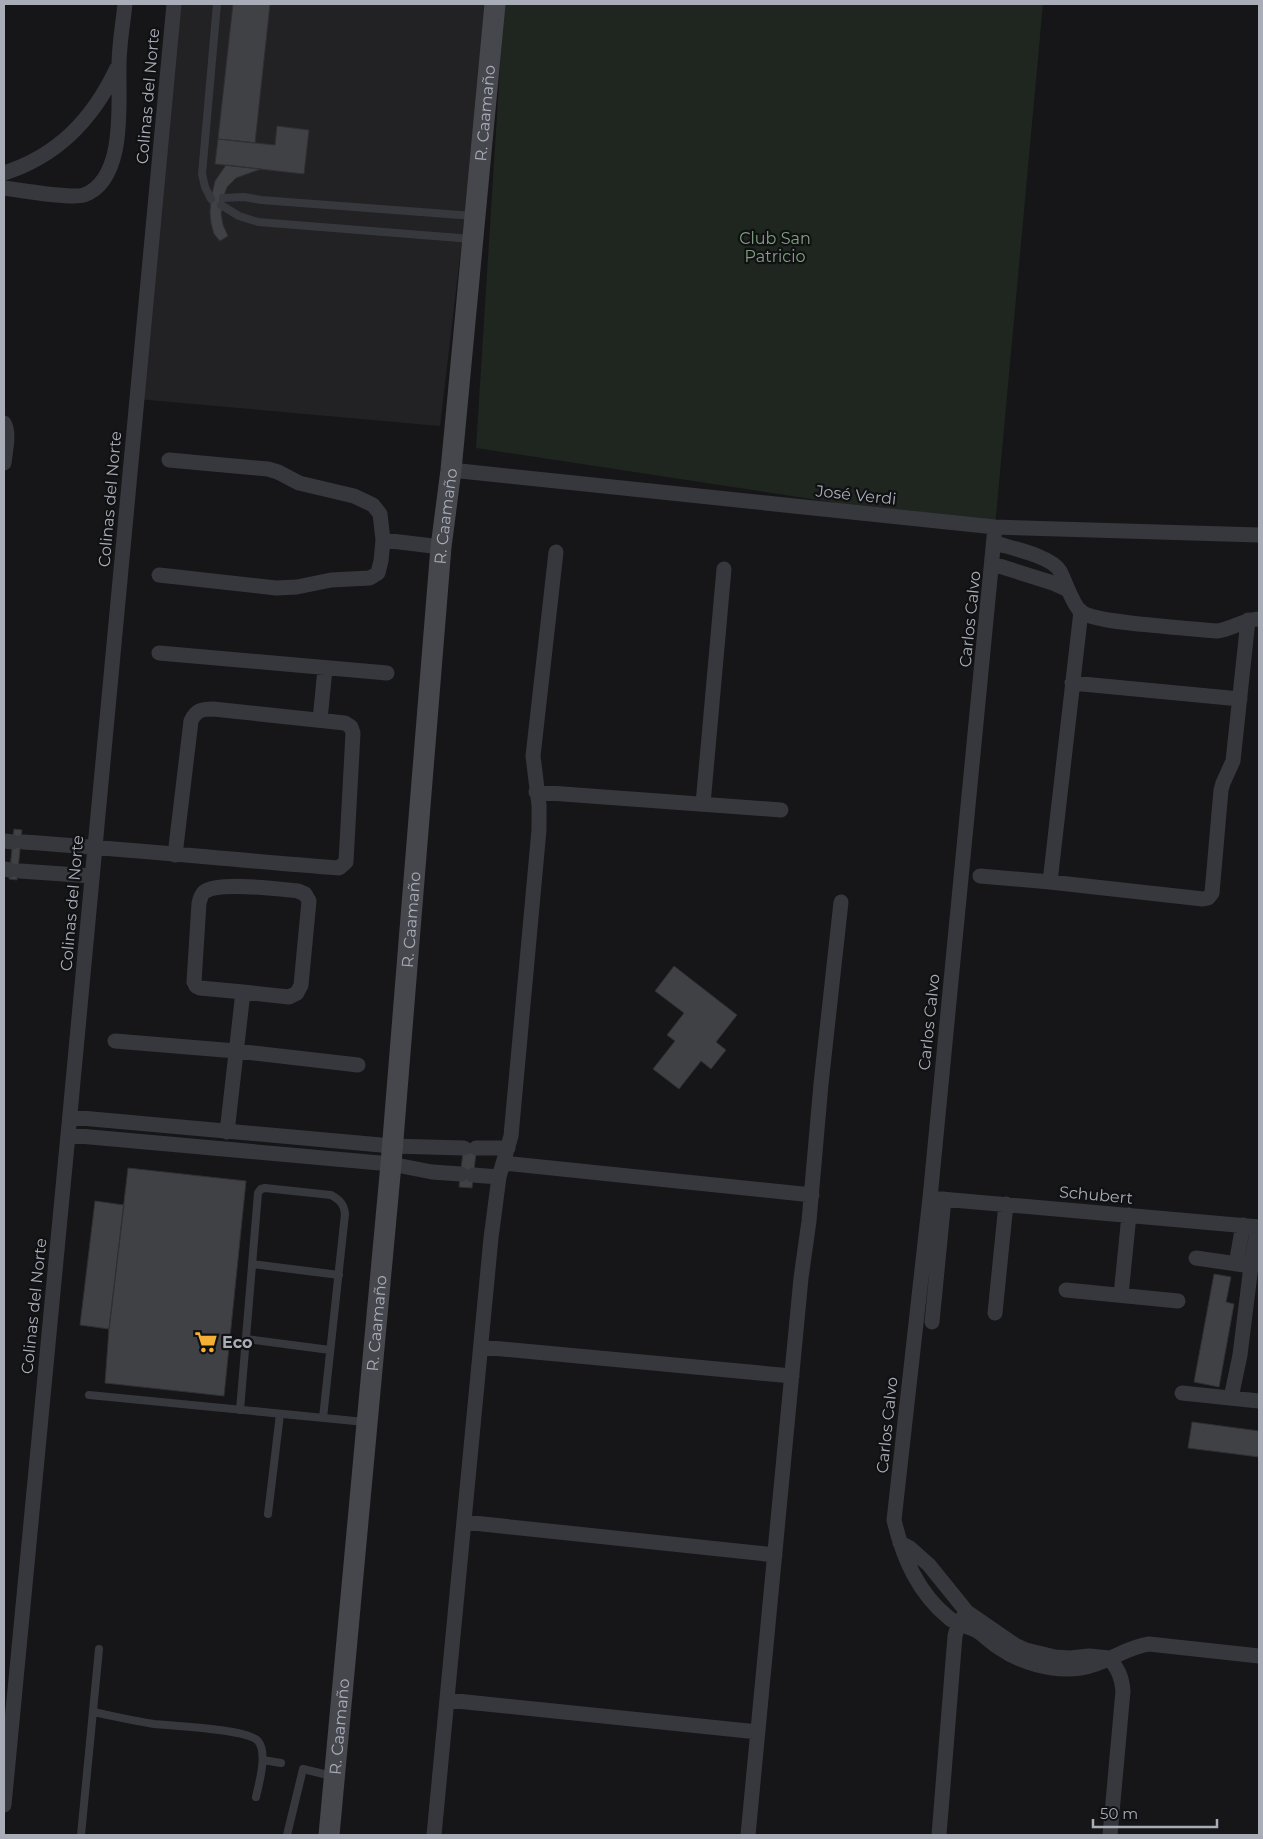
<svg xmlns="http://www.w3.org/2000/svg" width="1263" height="1839" font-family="Montserrat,sans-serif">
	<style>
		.built { fill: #222225 }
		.green { fill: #1e261f }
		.building { fill: #404145; stroke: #303034 }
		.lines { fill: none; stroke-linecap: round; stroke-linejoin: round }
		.lane { stroke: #37383d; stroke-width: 8 }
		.street { stroke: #37383d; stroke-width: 15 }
		.secondary { stroke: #45474d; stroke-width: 21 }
		.labels { text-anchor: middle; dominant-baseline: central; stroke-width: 4.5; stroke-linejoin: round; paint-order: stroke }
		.street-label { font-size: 16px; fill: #a8adb8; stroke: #111113 }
		.park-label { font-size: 16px; fill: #7fa381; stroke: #111113 }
		.poi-label { font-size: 16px; font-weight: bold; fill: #a8adb8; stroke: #111113; text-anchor: start }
	</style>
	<rect width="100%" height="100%" fill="#161618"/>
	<path class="built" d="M174 4H490L440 426 137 399Z"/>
	<path class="green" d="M504 4H1043L995 527 476 448Z"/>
	<path class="building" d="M233 4H270L255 143 218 139Z
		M277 126 309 130 304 174 215 164 218 139 275 145Z
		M226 165 261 169 236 178 227 187 223 198 221 214 223 225 228 236 220 241 214 234 211 223 210 212 211 199 215 181Z
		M14 829 22 830 17 880 9 879Z
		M674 966 737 1015 716 1042 726 1050 711 1069 701 1061 679 1089 653 1069 675 1041 667 1035 684 1013 655 991Z
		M464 1143 477 1144 472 1188 459 1187Z
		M128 1168 246 1181 224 1396 105 1383 109 1329Z
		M95 1201 124 1205 109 1329 80 1325Z
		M1214 1274 1231 1277 1226 1302 1234 1304 1219 1387 1194 1382Z
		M1192 1422 1259 1431V1457L1188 1448Z"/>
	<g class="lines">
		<path class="lane" d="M223 198 244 197 261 200 474 216
			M211 199 205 187 202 174 217 4
			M221 205 239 216 258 222 472 239
			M252 1264 339 1275
			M246 1339 330 1350
			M89 1395 365 1422
			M240 1410 258 1193 261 1189 265 1188 331 1195C340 1200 344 1204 345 1214L323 1418
			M268 1514 280 1414
			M93 1712C113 1716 133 1721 154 1724 173 1726 248 1729 258 1741 268 1753 259 1783 256 1797
			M263 1760 281 1763
			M81 1835 99 1649
			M287 1835 303 1769 332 1776"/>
		<path class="street" d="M4 173C58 156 93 119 117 68
			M4 188C19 190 72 199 84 195 127 179 118 101 119 65 119 45 123 24 125 4
			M4 423C10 433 5 452 4 463
			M451 470 995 527 1259 535
			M995 527 930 1198 894 1520C903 1558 918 1593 949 1618 957 1625 968 1626 977 1631 984 1635 990 1642 998 1647 1021 1663 1052 1672 1081 1668 1105 1665 1125 1647 1149 1644L1259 1656
			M383 540 441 547
			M995 543C1011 548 1051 556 1060 571 1065 581 1073 605 1081 612 1098 624 1191 628 1217 631 1232 629 1245 619 1259 619
			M993 564 1053 583 1068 590
			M159 575 276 588 297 587 331 580 370 578 378 573 381 561 383 540 380 514 373 505 354 496 299 483 278 472 268 469 169 460
			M159 653 387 673
			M1072 683 1240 699
			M320 720 325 669
			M536 792 781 810
			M703 804 724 569
			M4 841 13 842
			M23 842C129 849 234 860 339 868L346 862 353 733 351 727 345 723 213 709C202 709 196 710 191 721L175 855
			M4 869 10 870
			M20 871 92 876
			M980 876 1050 882 1203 899 1208 898 1212 893 1221 790 1223 783 1233 761 1248 620
			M1050 882 1081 611
			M115 1041 236 1051 358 1065
			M70 1117 392 1146 464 1148
			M227 1132 243 992 289 997 297 993 301 985 309 901 305 894 298 891C278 889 219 881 204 892 201 895 200 899 199 903L194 982 196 986 200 988 243 992
			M68 1135 391 1164 432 1172 461 1174
			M476 1148H508
			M503 1163 812 1195
			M473 1175 499 1177
			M930 1198 1259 1227
			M1196 1258 1251 1266 1240 1355 1231 1398
			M1236 1264 1243 1225
			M1251 1266 1258 1227
			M1066 1290 1178 1301
			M1121 1295 1129 1215
			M995 1313 1006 1204
			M932 1322 944 1199
			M481 1347 792 1376
			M1182 1393 1259 1401
			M464 1522 775 1555
			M900 1543 910 1548 929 1565 967 1612 1015 1645 1026 1650 1055 1657 1070 1658 1089 1656 1109 1658C1118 1669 1122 1677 1123 1691L1110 1835
			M447 1700 758 1732
			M4 1805 68 1135 174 4
			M434 1835 491 1238 499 1177 511 1136 539 830V805L533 756 556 552
			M748 1835 801 1278 809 1221 821 1084 841 902
			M939 1835 955 1636 958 1624 963 1617"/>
		<path class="secondary" id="s1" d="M329 1835 391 1164 441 547 451 470 495 4"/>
	</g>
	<defs>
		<symbol id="supermarket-bare" viewBox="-9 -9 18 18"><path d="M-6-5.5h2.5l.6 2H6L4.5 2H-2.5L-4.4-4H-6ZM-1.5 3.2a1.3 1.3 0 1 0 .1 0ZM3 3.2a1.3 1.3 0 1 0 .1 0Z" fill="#f2b134" stroke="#111113" stroke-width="2.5" paint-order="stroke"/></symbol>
	</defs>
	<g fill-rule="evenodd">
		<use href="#supermarket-bare" x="190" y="1326" width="32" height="32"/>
	</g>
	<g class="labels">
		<g class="street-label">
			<text transform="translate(148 96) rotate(-85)">Colinas del Norte</text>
			<text stroke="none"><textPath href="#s1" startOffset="1729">R. Caamaño</textPath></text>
			<text transform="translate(856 495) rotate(6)">José Verdi</text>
			<text transform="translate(110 499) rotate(-85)">Colinas del Norte</text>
			<text stroke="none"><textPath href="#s1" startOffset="1324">R. Caamaño</textPath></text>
			<text transform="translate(970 619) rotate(-84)">Carlos Calvo</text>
			<text transform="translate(72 903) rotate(-85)">Colinas del Norte</text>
			<text stroke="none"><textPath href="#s1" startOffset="919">R. Caamaño</textPath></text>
			<text transform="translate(929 1022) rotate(-84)">Carlos Calvo</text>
			<text transform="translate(1096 1195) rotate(5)">Schubert</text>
			<text transform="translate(34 1306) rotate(-84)">Colinas del Norte</text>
			<text stroke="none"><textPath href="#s1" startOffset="514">R. Caamaño</textPath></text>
			<text transform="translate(887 1425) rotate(-84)">Carlos Calvo</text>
			<text stroke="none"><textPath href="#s1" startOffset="109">R. Caamaño</textPath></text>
		</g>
		<g class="park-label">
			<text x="775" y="238">Club San<tspan x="775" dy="18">Patricio</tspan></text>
		</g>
		<g class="poi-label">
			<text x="222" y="1342">Eco</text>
		</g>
	</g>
	<rect width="1263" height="1839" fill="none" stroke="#a8adb8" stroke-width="10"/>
	<path d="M1093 1819v8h124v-8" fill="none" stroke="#a8adb8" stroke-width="2.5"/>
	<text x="1100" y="1819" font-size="15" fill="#a8adb8" stroke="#111113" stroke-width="4" paint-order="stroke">50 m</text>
</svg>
